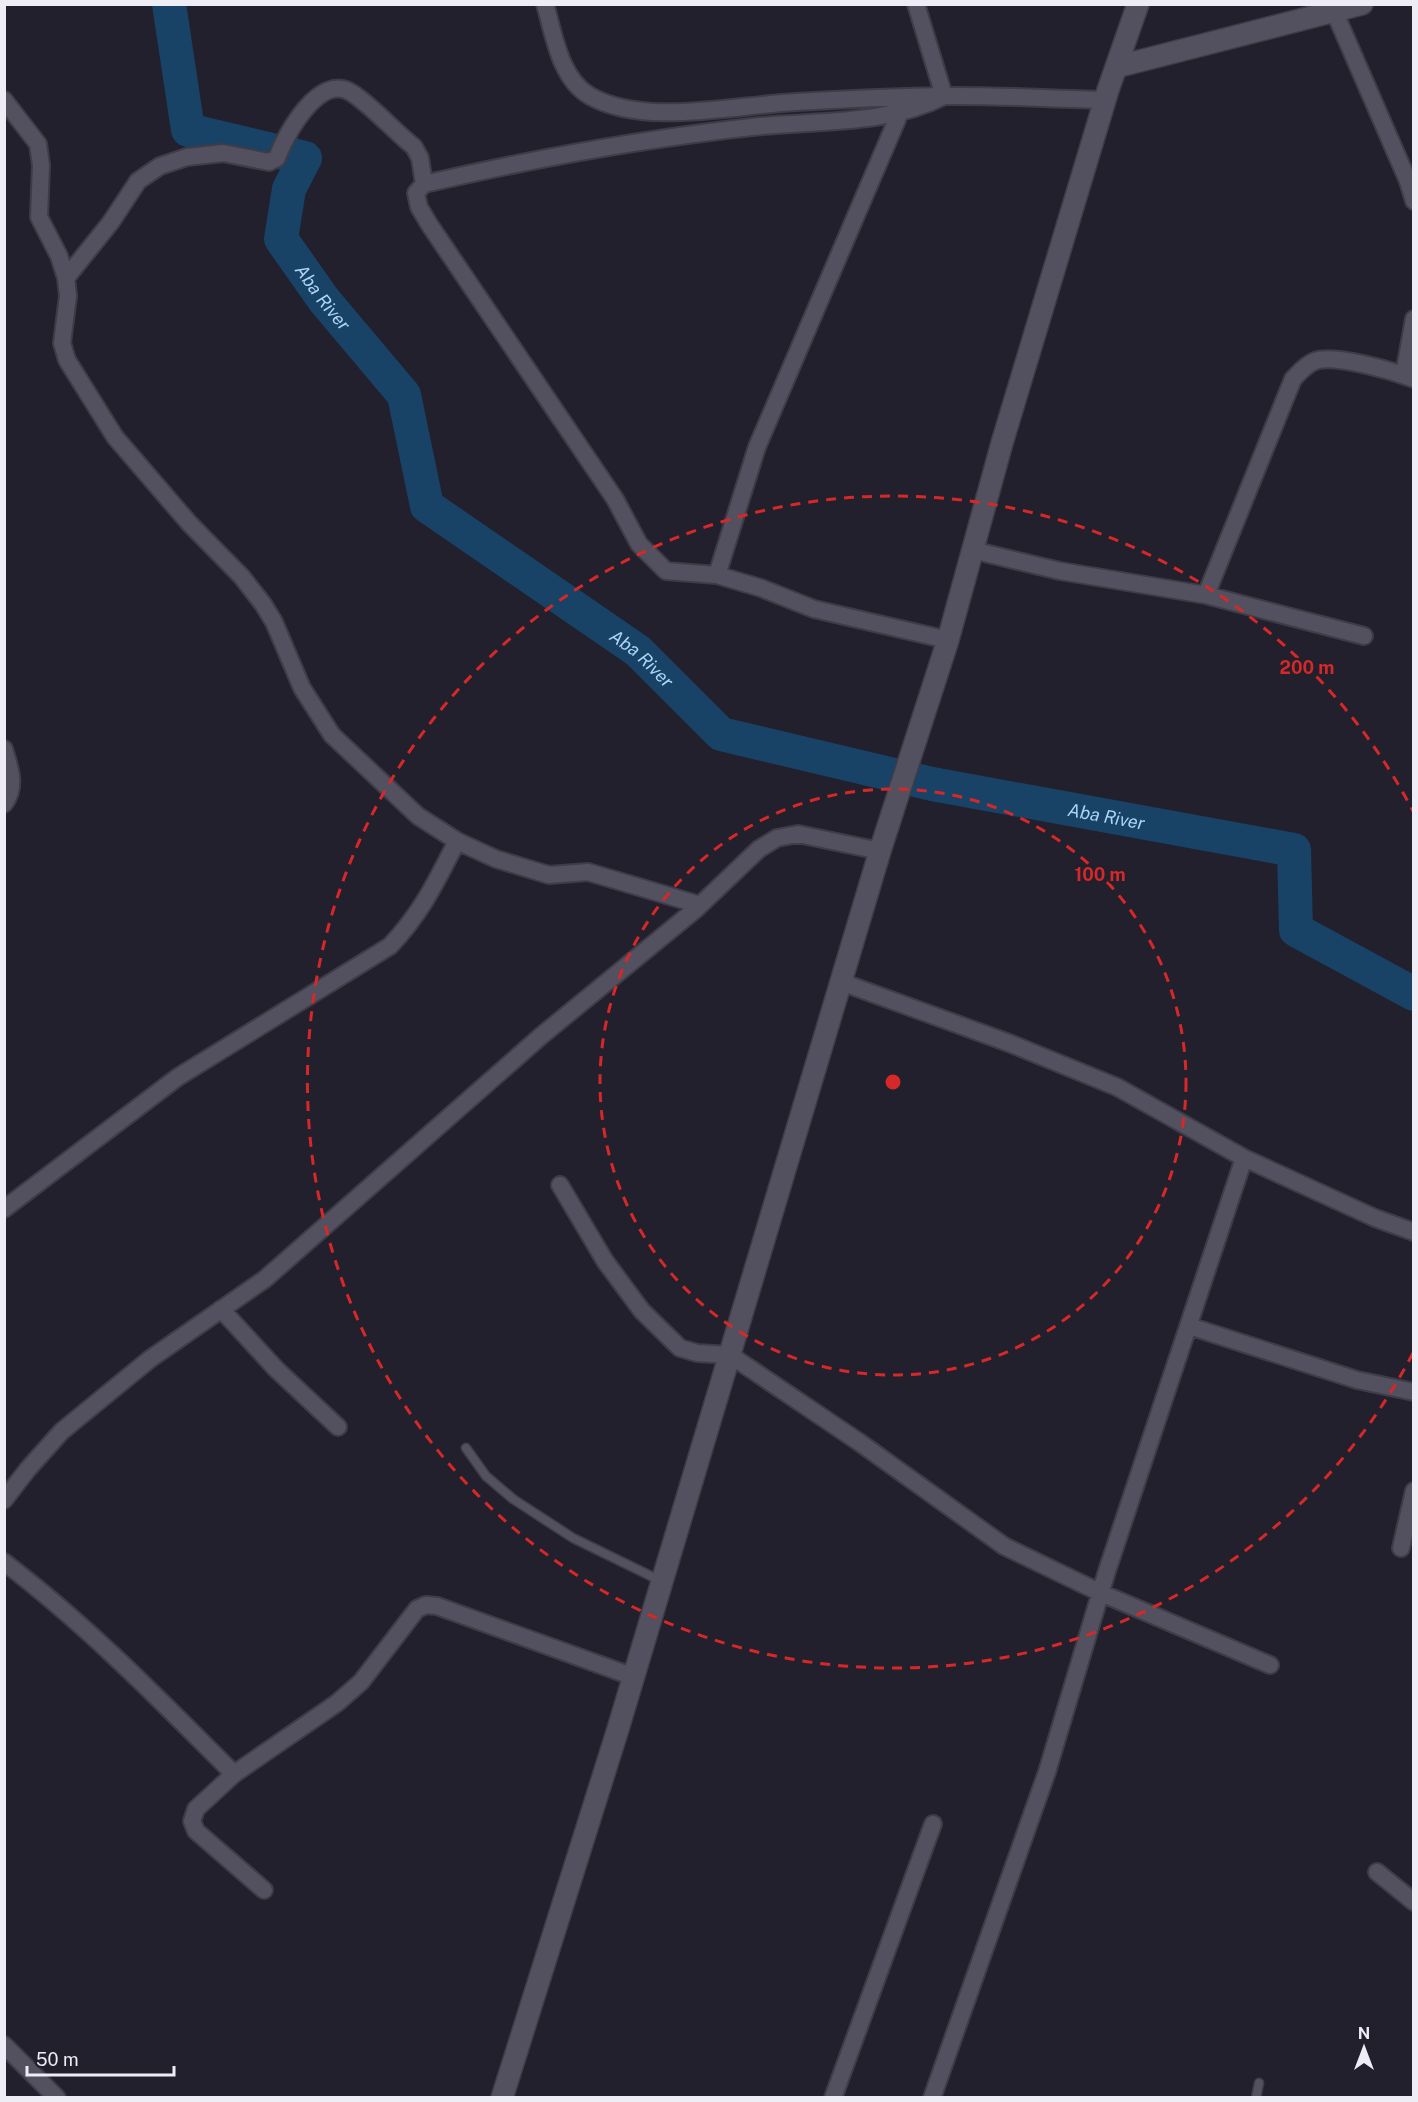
<svg xmlns="http://www.w3.org/2000/svg" width="1418" height="2102" font-family="'Public Sans',sans-serif">
	<style>
		.lines { fill: none; stroke-linecap: round; stroke-linejoin: round }
		.river { stroke: #184366; stroke-width: 34 }
		.service-casing { stroke: #3e3c46; stroke-width: 11 }
		.minor-casing { stroke: #3e3c46; stroke-width: 20 }
		.tertiary-casing { stroke: #3e3c46; stroke-width: 24 }
		.service { stroke: #535160; stroke-width: 8 }
		.minor { stroke: #535160; stroke-width: 16 }
		.tertiary { stroke: #535160; stroke-width: 21 }
		.ring { fill: none; stroke: #d62828; stroke-width: 3; stroke-dasharray: 10 8 }
		.labels { text-anchor: middle; dominant-baseline: central; stroke-width: 4.5; stroke-linejoin: round; paint-order: stroke }
		.water-label { font-size: 18px; font-style: italic; fill: #aed4f6; stroke: #22202d }
		.centre { fill: #d62828; stroke: #22202d; stroke-width: 3 }
		.ring-label { font-size: 18px; text-anchor: middle; font-weight: bold; fill: #d62828; stroke: #22202d; stroke-width: 4.5; stroke-linejoin: round; paint-order: stroke }
	</style>
	<rect width="100%" height="100%" fill="#22202d"/>
	<g class="lines">
		<path class="river" id="s1" d="M169 4 188 130 305 158 289 189 281 239 324 300 404 395 427 506 638 651 721 734 932 784 1294 850 1296 930 1414 994"/>
		<defs>
			<path id="service" d="M466 1448 486 1476 513 1499 573 1538 661 1581
				M1256 2098 1259 2083"/>
			<path id="minor" d="M545 4C554 35 560 79 590 96 645 127 735 105 796 102 845 99 893 97 942 96 996 95 1051 99 1106 100
				M916 4 944 96
				M1335 13 1408 181 1414 201
				M944 96C885 126 816 120 752 127 642 139 532 159 424 184L416 193 419 207 429 224 615 499 639 544 666 571 717 575 761 588 814 609 948 640
				M4 100 38 144 41 165 39 217 59 256 66 278 68 296 62 343 67 360 115 437 189 523 242 577 263 604 274 622 302 688 332 735 418 816 457 841 496 859 549 875 588 872 700 905
				M66 278 111 222 138 181 160 166 187 157 223 153 269 162 277 158C285 135 320 71 352 93 372 106 394 131 414 147L420 158 424 184
				M1404 375 1414 319
				M972 550 1060 571 1206 595 1364 636
				M717 575 757 447 899 115
				M1206 595 1293 379C1300 372 1305 365 1315 361 1335 354 1393 371 1414 379
				M4 749C10 769 17 786 4 804
				M841 982 1009 1043 1117 1087 1244 1158 1107 1571 1047 1772 932 2098
				M1244 1158 1375 1218 1414 1232
				M560 1185 605 1261 642 1311 680 1348 697 1353 730 1355 859 1442 1004 1546 1101 1593 1270 1665
				M4 1209 178 1077 390 946C422 912 436 882 457 841
				M221 1309 276 1369 338 1427
				M1189 1326 1357 1380 1414 1392
				M4 1500 28 1469 62 1431 150 1359 265 1279 541 1036 696 909 759 849 777 838 798 834 880 851
				M1401 1548 1414 1491
				M4 1562C88 1626 160 1700 234 1774
				M1377 1872 1414 1902
				M264 1890 196 1831 192 1821 196 1809 234 1774 337 1703 361 1682 417 1609 426 1605 437 1606 634 1677
				M4 2045 57 2098
				M833 2098 933 1824"/>
			<path id="tertiary" d="M1116 67 1362 4
				M502 2098 618 1729 880 851 948 640 1002 443 1108 90 1138 4"/>
		</defs>
		<use href="#service" class="service-casing"/>
		<use href="#minor" class="minor-casing"/>
		<use href="#tertiary" class="tertiary-casing"/>
		<use href="#service" class="service"/>
		<use href="#minor" class="minor"/>
		<use href="#tertiary" class="tertiary"/>
	</g>
	<g class="ring">
		<circle cx="893" cy="1082" r="293"/>
		<path d="M1413 1353A586 586 0 1 1 1413 811"/>
	</g>
	<g class="labels">
		<g class="water-label">
			<text stroke="none"><textPath href="#s1" startOffset="405">Aba River</textPath></text>
			<text stroke="none"><textPath href="#s1" startOffset="909">Aba River</textPath></text>
			<text stroke="none"><textPath href="#s1" startOffset="1413">Aba River</textPath></text>
		</g>
	</g>
	<circle cx="893" cy="1082" r="9" class="centre"/>
	<g class="ring-label">
		<text x="1307" y="674">200 m</text>
		<text x="1100" y="881">100 m</text>
	</g>
	<rect width="1418" height="2102" fill="none" stroke="#eeedf6" stroke-width="12"/>
	<g transform="translate(1364 2048)" stroke="#22202d" stroke-width="4.5" paint-order="stroke">
	<path d="M0-4.5L10 22L0 15L-10 22Z" fill="#eeedf6"/>
	<text y="-9" font-size="16" font-weight="bold" text-anchor="middle" fill="#eeedf6">N</text>
	</g>
	<path d="M27 2066v9h147v-9" fill="none" stroke="#eeedf6" stroke-width="3"/>
	<text x="36" y="2066" font-size="18" fill="#eeedf6" stroke="#22202d" stroke-width="4.5" paint-order="stroke">50 m</text>
</svg>
